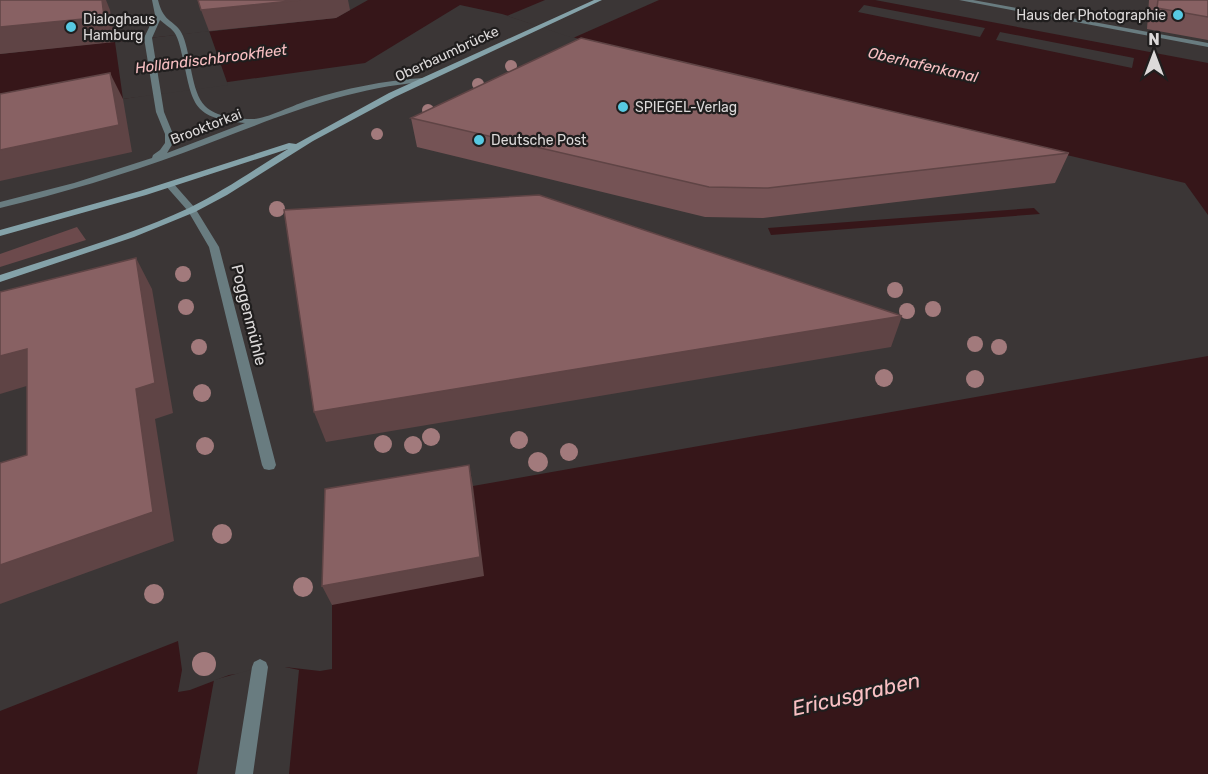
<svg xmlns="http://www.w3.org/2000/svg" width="1208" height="774" font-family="Rubik,sans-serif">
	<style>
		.green { fill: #6c4a4c }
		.water { fill: #361619 }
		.pier { fill: #3b3636 }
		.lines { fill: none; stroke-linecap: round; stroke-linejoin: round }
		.lane { fill: #697c80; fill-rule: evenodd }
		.street { fill: #697c80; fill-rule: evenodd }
		.secondary { fill: #84a2a9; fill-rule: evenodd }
		.tree { fill: #a27a7c }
		.wall { fill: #755355 }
		.shaded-wall { fill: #5f4445 }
		.building { fill: #886163; stroke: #5f4445; stroke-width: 1.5 }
		.poi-dot { fill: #57c9e2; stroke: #201e1e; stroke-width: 2 }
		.labels { text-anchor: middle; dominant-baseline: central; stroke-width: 4.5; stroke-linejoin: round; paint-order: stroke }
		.far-poi-label { font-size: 14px; fill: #dcd9d9; stroke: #201e1e; text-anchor: start }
		.far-street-label { font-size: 14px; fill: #dcd9d9; stroke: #201e1e }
		.far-water-label { font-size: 15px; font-style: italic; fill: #f9c0c3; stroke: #201e1e }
		.street-label { font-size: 16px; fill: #dcd9d9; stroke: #201e1e }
		.near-water-label { font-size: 21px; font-style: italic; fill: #f9c0c3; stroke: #201e1e }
	</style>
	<rect width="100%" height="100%" fill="#3b3636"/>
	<path class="green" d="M77 227 86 240 0 267V254Z"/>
	<path class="water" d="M368 0H875L1208 63V215L1185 183 585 41 502 14 460 5 365 63 228 82 123 99 0 124V54L336 18Z
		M1034 208 1040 214 771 235 768 228Z
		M1208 356V774H0V711L178 641 182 670 178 692 190 690 229 675 285 667 320 671 332 669V605L473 486Z"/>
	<path class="pier" d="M545 0H659L573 38 507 16Z
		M864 5 985 28 980 37 858 12Z
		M209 31 228 85 123 99 115 42Z
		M1000 32 1134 58 1132 68 996 40Z
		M260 667H285L299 670 289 774H197L214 680Z"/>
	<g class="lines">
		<path class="lane" d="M959 0H973L1208 43V47Z"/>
		<path class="street" d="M152 0H158C164 25 176 19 183 36 191 55 191 92 205 106 216 117 238 119 253 119 263 120 296 104 309 100 346 88 383 81 422 78L426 80 422 82C335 90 264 123 183 153 123 175 62 193 0 208V202L74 183 152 158 153 155 160 150 165 143V134L156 112 144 38 155 15ZM160 20C164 24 170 27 174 32 179 39 181 51 183 59 193 106 193 118 245 123L167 153 173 143V134L164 112 152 38Z
			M170 182 173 183 195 208 219 247 276 465 274 469 269 470 264 469 262 465 209 247 188 211 165 185Z
			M260 659 266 662 268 667 253 774H235L252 667 254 662Z"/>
		<path class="secondary" d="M594 0H602L395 97 313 141 227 195 195 212 134 237 0 282V275C63 254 129 236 189 208 224 191 255 169 288 149L146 195 0 236V230L140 191 289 143 296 144 389 93Z"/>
	</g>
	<g class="tree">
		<circle cx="511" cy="66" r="6"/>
		<circle cx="478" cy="84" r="6"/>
		<circle cx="428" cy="110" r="6"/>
		<circle cx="377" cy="134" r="6"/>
		<circle cx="277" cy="209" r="8"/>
		<circle cx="183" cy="274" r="8"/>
		<circle cx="895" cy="290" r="8"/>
		<circle cx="186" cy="307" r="8"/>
		<circle cx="933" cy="309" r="8"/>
		<circle cx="907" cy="311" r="8"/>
		<circle cx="975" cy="344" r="8"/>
		<circle cx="199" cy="347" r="8"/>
		<circle cx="999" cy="347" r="8"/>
		<circle cx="884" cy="378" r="9"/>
		<circle cx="975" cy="379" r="9"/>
		<circle cx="202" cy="393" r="9"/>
		<circle cx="431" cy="437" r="9"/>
		<circle cx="519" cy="440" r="9"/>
		<circle cx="383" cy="444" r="9"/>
		<circle cx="413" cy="445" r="9"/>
		<circle cx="205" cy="446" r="9"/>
		<circle cx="569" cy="452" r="9"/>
		<circle cx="538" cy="462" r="10"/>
		<circle cx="222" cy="534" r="10"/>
		<circle cx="303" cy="587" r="10"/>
		<circle cx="154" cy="594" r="10"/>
		<circle cx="204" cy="664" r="12"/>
	</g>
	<path class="wall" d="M1149 0H1208V40L1147 29Z
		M411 118 1069 153 1055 183 763 218 705 217 417 147Z"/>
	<path class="shaded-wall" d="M102 0H106L110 10 115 42 0 54V27Z
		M300 0H348L350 10 336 18 209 31 201 10Z
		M110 73 123 99 132 152 0 181V150Z
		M136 258 152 289 173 413 155 419 174 541 0 604V565L136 389Z
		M902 316 891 347 326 442 314 412Z
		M27 349 50 379 0 394V356Z
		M469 465 473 486 484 576 332 605 322 586Z"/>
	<path class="building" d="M0 0H102L104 17 0 27Z
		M198 0H300L201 10Z
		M1158 0H1208V17L1157 8Z
		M581 38 1069 153 768 188 709 187 411 118Z
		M110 73 119 125 0 150V94Z
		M539 195 902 316 314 412 284 210Z
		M136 258 155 383 136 389 153 512 0 565V463L27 455V349L0 356V292Z
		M469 465 480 557 322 586 325 489Z"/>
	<g class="poi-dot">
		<circle cx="1178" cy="15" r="6"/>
		<circle cx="71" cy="27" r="6"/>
		<circle cx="623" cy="107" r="6"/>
		<circle cx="479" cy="140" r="6"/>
	</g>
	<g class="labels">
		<g class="far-poi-label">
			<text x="1166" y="15" text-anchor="end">Haus der Photographie</text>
			<text x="83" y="19">Dialoghaus<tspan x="83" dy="16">Hamburg</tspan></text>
			<text x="635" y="107">SPIEGEL-Verlag</text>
			<text x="491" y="140">Deutsche Post</text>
		</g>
		<g class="far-street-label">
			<text transform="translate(447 54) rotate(-25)">Oberbaumbrücke</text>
			<text transform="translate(206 127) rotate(-21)">Brooktorkai</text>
		</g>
		<g class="far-water-label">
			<text transform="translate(211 59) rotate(-7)">Holländischbrookfleet</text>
			<text transform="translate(923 65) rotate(13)">Oberhafenkanal</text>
		</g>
		<g class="street-label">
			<text transform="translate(249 315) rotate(76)">Poggenmühle</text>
		</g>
		<g class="near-water-label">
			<text transform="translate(856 694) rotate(-13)">Ericusgraben</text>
		</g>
	</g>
	<g transform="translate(1154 54)" stroke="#201e1e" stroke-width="4.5" paint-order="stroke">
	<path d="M0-4.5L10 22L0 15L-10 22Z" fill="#dcd9d9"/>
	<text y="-9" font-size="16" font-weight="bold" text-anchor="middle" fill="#dcd9d9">N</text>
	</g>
</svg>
